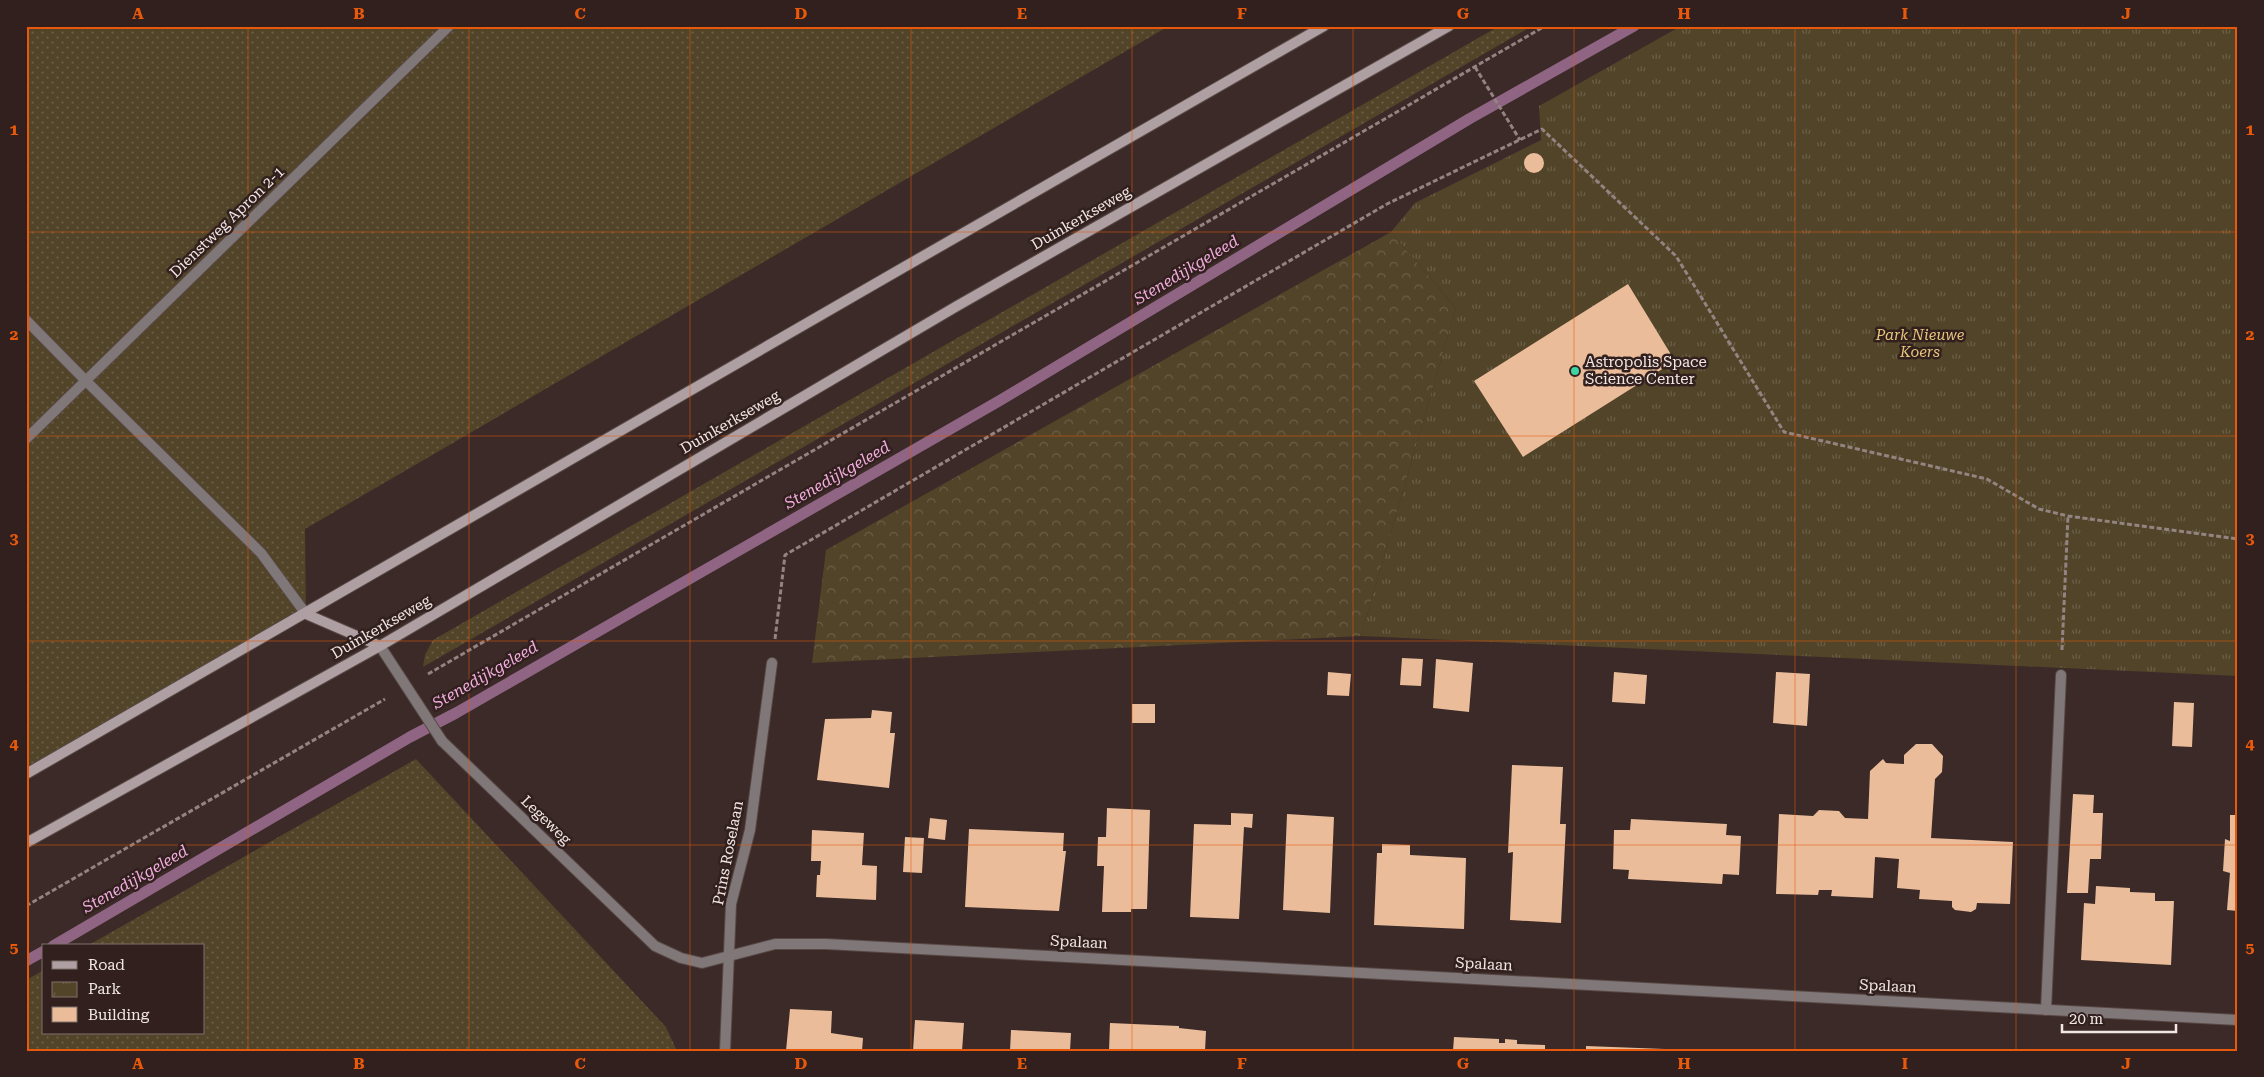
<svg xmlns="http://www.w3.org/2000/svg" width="2264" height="1077" font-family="'Roboto Serif',serif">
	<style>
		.grass { fill: url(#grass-dots) }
		.forest { fill: url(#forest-crowns) }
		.park { fill: url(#park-tufts) }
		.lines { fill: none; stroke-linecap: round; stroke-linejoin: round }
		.stream { stroke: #906584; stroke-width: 11 }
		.building { fill: #eabc9a }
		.service-casing { stroke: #584845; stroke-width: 12 }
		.minor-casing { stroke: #584845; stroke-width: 12 }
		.secondary-casing { stroke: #584845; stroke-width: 12 }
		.path { stroke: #938482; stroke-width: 3; stroke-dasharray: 5 2.5; stroke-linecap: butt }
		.service { stroke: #807779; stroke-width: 10 }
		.minor { stroke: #807779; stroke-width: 10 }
		.secondary { stroke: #ae9fa2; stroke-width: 10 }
		.grid { fill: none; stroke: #e8590c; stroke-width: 1; stroke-opacity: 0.55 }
		.poi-dot { fill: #3ed4a3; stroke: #31201d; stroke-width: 2 }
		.labels { text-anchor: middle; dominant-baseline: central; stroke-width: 5; stroke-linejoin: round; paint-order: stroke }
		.street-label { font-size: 15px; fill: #f3e7e5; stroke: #31201d }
		.park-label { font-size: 15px; font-style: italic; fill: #e7c57b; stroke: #31201d }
		.poi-label { font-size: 15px; fill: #f3e7e5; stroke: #31201d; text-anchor: start }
		.water-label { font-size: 16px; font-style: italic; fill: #f0acdd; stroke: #31201d }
		.neatline { fill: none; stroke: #e8590c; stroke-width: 2 }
		.grid-label { font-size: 16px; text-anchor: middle; font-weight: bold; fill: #e8590c }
	</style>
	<defs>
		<pattern id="grass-dots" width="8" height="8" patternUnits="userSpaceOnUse" patternTransform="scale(1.25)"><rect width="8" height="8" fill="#514428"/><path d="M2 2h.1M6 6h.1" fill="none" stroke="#6a5f47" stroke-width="1.8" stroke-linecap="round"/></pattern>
		<pattern id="forest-crowns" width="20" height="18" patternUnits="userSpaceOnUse" patternTransform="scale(1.25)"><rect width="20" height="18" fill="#514428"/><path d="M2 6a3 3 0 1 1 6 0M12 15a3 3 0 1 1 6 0" fill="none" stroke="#6a5f47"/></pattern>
		<pattern id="park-tufts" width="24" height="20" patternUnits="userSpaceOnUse" patternTransform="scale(1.25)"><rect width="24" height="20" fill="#514428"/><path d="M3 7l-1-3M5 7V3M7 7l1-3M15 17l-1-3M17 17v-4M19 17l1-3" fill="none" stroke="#6a5f47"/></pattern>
	</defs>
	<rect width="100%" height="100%" fill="#3b2a27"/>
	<path class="grass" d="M26 26H1169L305 529 306 614 26 774Z
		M1499 26H1532L423 667 425 655 433 640Z
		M416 759 666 1027 677 1051H26V980L44 970V1033H204V946H87Z"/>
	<path class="forest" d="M1391 232 1456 308 1361 636 812 663 826 550Z"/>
	<path class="park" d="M1681 26H2238V676L1361 636 1456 308 1391 232 1415 203 1541 140 1539 106Z"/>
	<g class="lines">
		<path class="stream" d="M53 946 410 737 456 713 999 401 1469 119 1634 26
			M26 961 44 951"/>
	</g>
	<path class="building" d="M1524 163a10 10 0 1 1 20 0a10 10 0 1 1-20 0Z
		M1628 284 1675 361 1523 457 1474 381Z
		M1402 658 1423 659 1421 686 1400 685Z
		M1436 659 1473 663 1469 712 1433 708Z
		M1328 672 1351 674 1349 696 1327 695Z
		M1614 672 1647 675 1645 704 1612 702Z
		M1776 672 1810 674 1807 726 1773 723Z
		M2174 702 2194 703 2192 747 2172 746Z
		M1132 704H1155V723H1132Z
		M872 710 892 712 890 733H895L889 788 817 780 825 719 871 718Z
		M1916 744H1932L1943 756 1942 772 1935 779 1931 838 2013 842 2010 904 1977 903 1976 909 1971 912 1955 910 1952 907V901L1919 899 1920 890 1897 888 1899 859 1875 857 1873 898 1831 896 1832 890H1819L1818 895 1776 894 1779 814 1813 816 1819 810 1839 811 1845 818 1868 819 1870 771 1883 759 1886 763 1904 764V755Z
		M1512 765 1563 767 1560 824H1566L1561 923 1510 920 1513 852 1508 853Z
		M2073 794 2094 795 2093 813H2103L2101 859H2090L2088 893H2067Z
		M1107 808 1150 810 1147 909H1131V912H1102L1104 866H1097L1098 837H1106Z
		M1231 813 1253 814 1252 828 1244 827 1239 919 1190 917 1194 824 1231 825Z
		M1287 814 1334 817 1330 913 1283 910Z
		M2230 815H2238V911L2227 910 2230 873 2223 871 2225 839 2230 841Z
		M930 818 947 820 945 840 928 838Z
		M1631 819 1727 824 1726 835 1741 836 1739 875 1723 874 1722 884 1628 879 1629 870 1613 869 1614 830H1630Z
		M969 829 1064 833 1063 851H1066L1059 911 965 907Z
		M812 830 864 833 862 865 877 866 876 900 816 897 817 875H820L821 861H811Z
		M905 837 924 838 922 873 903 872Z
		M1382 844 1410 845V855L1466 858 1464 929 1374 925 1377 853H1382Z
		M2096 886 2130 888V892L2155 893V901H2174L2171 965 2081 960 2084 903 2095 904Z
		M790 1009 832 1011 831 1033 863 1038 862 1051H786Z
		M915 1020 964 1023 962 1051H913Z
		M1110 1023 1179 1026V1028L1206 1031 1205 1051H1109Z
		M1011 1030 1071 1033 1070 1051H1010Z
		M1454 1037 1499 1039V1043H1505V1039L1517 1040V1044L1545 1045V1051H1453Z
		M1586 1046 1665 1049V1051H1586Z"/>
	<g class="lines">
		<defs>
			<path id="service" d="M26 320 86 381 261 553 306 614
				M26 439 449 26
				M380 646 442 741
				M2046 1010 2061 675"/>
			<path id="minor" d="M442 741 655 946 681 958 702 963 775 944H826L2238 1020
				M725 1051 731 904 750 830 772 663"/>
			<path id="secondary" d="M306 614 380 646
				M26 774C460 526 890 273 1324 26
				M26 843 380 646 957 306 1449 26"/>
		</defs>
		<use href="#service" class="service-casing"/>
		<use href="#minor" class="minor-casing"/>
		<use href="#secondary" class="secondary-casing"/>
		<path class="path" d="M1475 67 1520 140
			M775 639 785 555 1387 204 1542 129 1676 256 1784 432 1987 479 2039 509 2068 516 2238 539
			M2062 650 2068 516
			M428 674 1545 26
			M26 906 385 699"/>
		<use href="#service" class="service"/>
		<use href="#minor" class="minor"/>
		<use href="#secondary" class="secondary"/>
	</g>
	<path class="grid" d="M248 26V1051M469 26V1051M690 26V1051M911 26V1051M1132 26V1051M1353 26V1051M1574 26V1051M1795 26V1051M2016 26V1051M26 232H2238M26 436H2238M26 641H2238M26 845H2238"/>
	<circle class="poi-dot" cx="1575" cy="371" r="5"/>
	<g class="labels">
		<g class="street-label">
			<text transform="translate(1081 218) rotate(-30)">Duinkerkseweg</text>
			<text transform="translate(227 222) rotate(-44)">Dienstweg Apron 2-1</text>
			<text transform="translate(730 422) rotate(-30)">Duinkerkseweg</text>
			<text transform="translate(381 627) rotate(-30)">Duinkerkseweg</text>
			<text transform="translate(546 820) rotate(44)">Legeweg</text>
			<text transform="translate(728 853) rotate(-79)">Prins Roselaan</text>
			<text transform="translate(1079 942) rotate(3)">Spalaan</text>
			<text transform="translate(1484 964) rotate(3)">Spalaan</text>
			<text transform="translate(1888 986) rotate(3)">Spalaan</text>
		</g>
		<g class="park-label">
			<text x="1920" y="335">Park Nieuwe<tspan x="1920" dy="17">Koers</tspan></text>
		</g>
		<g class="poi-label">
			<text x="1585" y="362">Astropolis Space<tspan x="1585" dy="17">Science Center</tspan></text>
		</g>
		<g class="water-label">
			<text transform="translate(1186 270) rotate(-31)">Stenedijkgeleed</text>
			<text transform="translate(837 475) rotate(-30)">Stenedijkgeleed</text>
			<text transform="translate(485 675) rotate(-30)">Stenedijkgeleed</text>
			<text transform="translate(135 879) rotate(-30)">Stenedijkgeleed</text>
		</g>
	</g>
	<rect width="2264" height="1077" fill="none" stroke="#31201d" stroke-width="55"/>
	<rect x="42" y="944" width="162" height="90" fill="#31201d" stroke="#7f706d"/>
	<rect x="52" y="961" width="25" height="8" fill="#ae9fa2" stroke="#7f706d"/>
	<text x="88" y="970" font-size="15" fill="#f3e7e5">Road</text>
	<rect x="52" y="982" width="25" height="15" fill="url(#park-tufts)" stroke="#7f706d"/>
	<text x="88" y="994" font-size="15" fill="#f3e7e5">Park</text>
	<rect x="52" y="1007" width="25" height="15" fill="#eabc9a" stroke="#7f706d"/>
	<text x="88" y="1020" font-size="15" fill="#f3e7e5">Building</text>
	<path d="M2062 1024v8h114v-8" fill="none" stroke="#f3e7e5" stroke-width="2.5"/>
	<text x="2069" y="1024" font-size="15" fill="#f3e7e5" stroke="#31201d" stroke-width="4" paint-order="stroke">20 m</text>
	<rect x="28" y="28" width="2208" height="1022" class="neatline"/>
	<g class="grid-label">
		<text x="138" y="19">A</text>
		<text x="359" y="19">B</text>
		<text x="580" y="19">C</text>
		<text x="801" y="19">D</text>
		<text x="1022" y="19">E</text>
		<text x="1242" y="19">F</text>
		<text x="1463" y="19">G</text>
		<text x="1684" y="19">H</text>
		<text x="1905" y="19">I</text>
		<text x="2126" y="19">J</text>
		<text x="14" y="135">1</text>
		<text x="2250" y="135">1</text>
		<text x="14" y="340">2</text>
		<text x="2250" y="340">2</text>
		<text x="14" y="544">3</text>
		<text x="2250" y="544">3</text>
		<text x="14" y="749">4</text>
		<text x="2250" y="749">4</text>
		<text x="14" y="953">5</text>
		<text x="2250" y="953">5</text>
		<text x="138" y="1069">A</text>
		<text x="359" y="1069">B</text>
		<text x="580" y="1069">C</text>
		<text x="801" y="1069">D</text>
		<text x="1022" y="1069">E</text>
		<text x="1242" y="1069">F</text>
		<text x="1463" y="1069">G</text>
		<text x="1684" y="1069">H</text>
		<text x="1905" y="1069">I</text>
		<text x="2126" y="1069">J</text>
	</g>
</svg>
